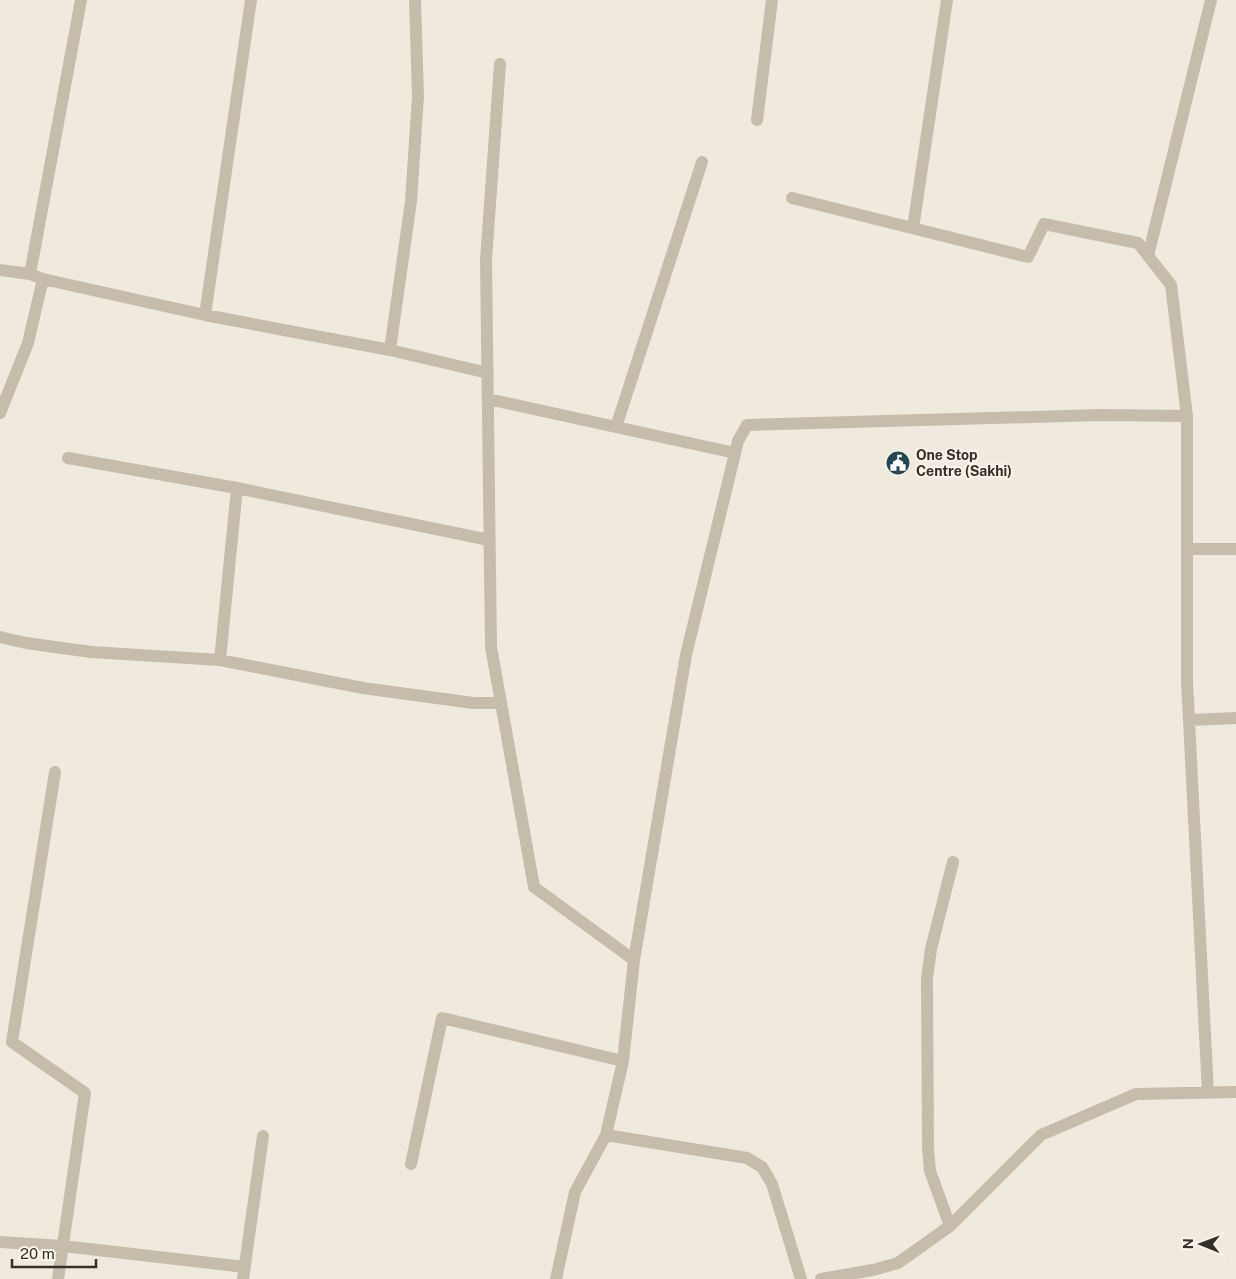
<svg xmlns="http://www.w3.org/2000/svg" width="1236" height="1279" font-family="'Public Sans',sans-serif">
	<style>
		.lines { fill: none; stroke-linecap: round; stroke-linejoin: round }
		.street { stroke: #c6bcab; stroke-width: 12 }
		.labels { text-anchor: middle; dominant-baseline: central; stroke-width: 4; stroke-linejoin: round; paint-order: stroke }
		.poi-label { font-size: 14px; font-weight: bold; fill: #352f2a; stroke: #f8f4ea; text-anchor: start }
	</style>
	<rect width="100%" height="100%" fill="#f0eade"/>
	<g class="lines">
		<path class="street" d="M500 64 486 260 491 647 534 887 634 960
			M757 120 772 0
			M792 198 1028 257 1044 224 1138 243 1171 285 1187 416V681L1208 1093
			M913 228 947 0
			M1148 256 1211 0
			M0 270 30 274
			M43 279 205 315 390 350 488 373
			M205 315 251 0
			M390 350 411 201 418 96 415 0
			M488 399 735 453
			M0 413 28 343 43 279 30 274 81 0
			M616 427 702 162
			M68 458 237 488
			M1187 549H1236
			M0 637 26 643 91 652 220 660 363 688 473 703H501
			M220 660 237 488 489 540
			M1190 720 1236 718
			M55 772 12 1042 85 1093 58 1279
			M606 1135 747 1158 762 1167 772 1184 801 1279
			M411 1164 442 1018 623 1061
			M950 1226 930 1171 928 1148 927 978 931 949 953 862
			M0 1242 63 1246 245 1267
			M243 1279 263 1136
			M556 1279 575 1192 606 1135 623 1061 634 960 686 655 738 441 747 425 1100 415 1187 416
			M821 1279 873 1270 898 1263 950 1226 1041 1135 1136 1094 1236 1092"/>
	</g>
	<defs>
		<symbol id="civic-disc" viewBox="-11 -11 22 22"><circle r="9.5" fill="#244752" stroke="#f8f4ea"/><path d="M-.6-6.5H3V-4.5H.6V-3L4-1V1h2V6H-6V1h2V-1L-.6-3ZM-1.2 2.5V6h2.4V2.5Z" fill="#fff"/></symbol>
	</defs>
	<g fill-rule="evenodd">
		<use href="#civic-disc" x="884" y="449" width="28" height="28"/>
	</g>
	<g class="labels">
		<g class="poi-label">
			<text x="916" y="455">One Stop<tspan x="916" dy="16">Centre (Sakhi)</tspan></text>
		</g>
	</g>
	<g transform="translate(1201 1244) rotate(271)" stroke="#f8f4ea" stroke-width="4" paint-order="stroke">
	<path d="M0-4L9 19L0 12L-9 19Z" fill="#352f2a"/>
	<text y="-8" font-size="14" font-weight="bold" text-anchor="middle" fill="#352f2a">N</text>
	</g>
	<path d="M12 1259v8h84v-8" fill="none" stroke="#352f2a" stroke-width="2.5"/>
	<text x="20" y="1259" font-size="15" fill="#352f2a" stroke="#f8f4ea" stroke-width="4" paint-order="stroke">20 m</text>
</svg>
